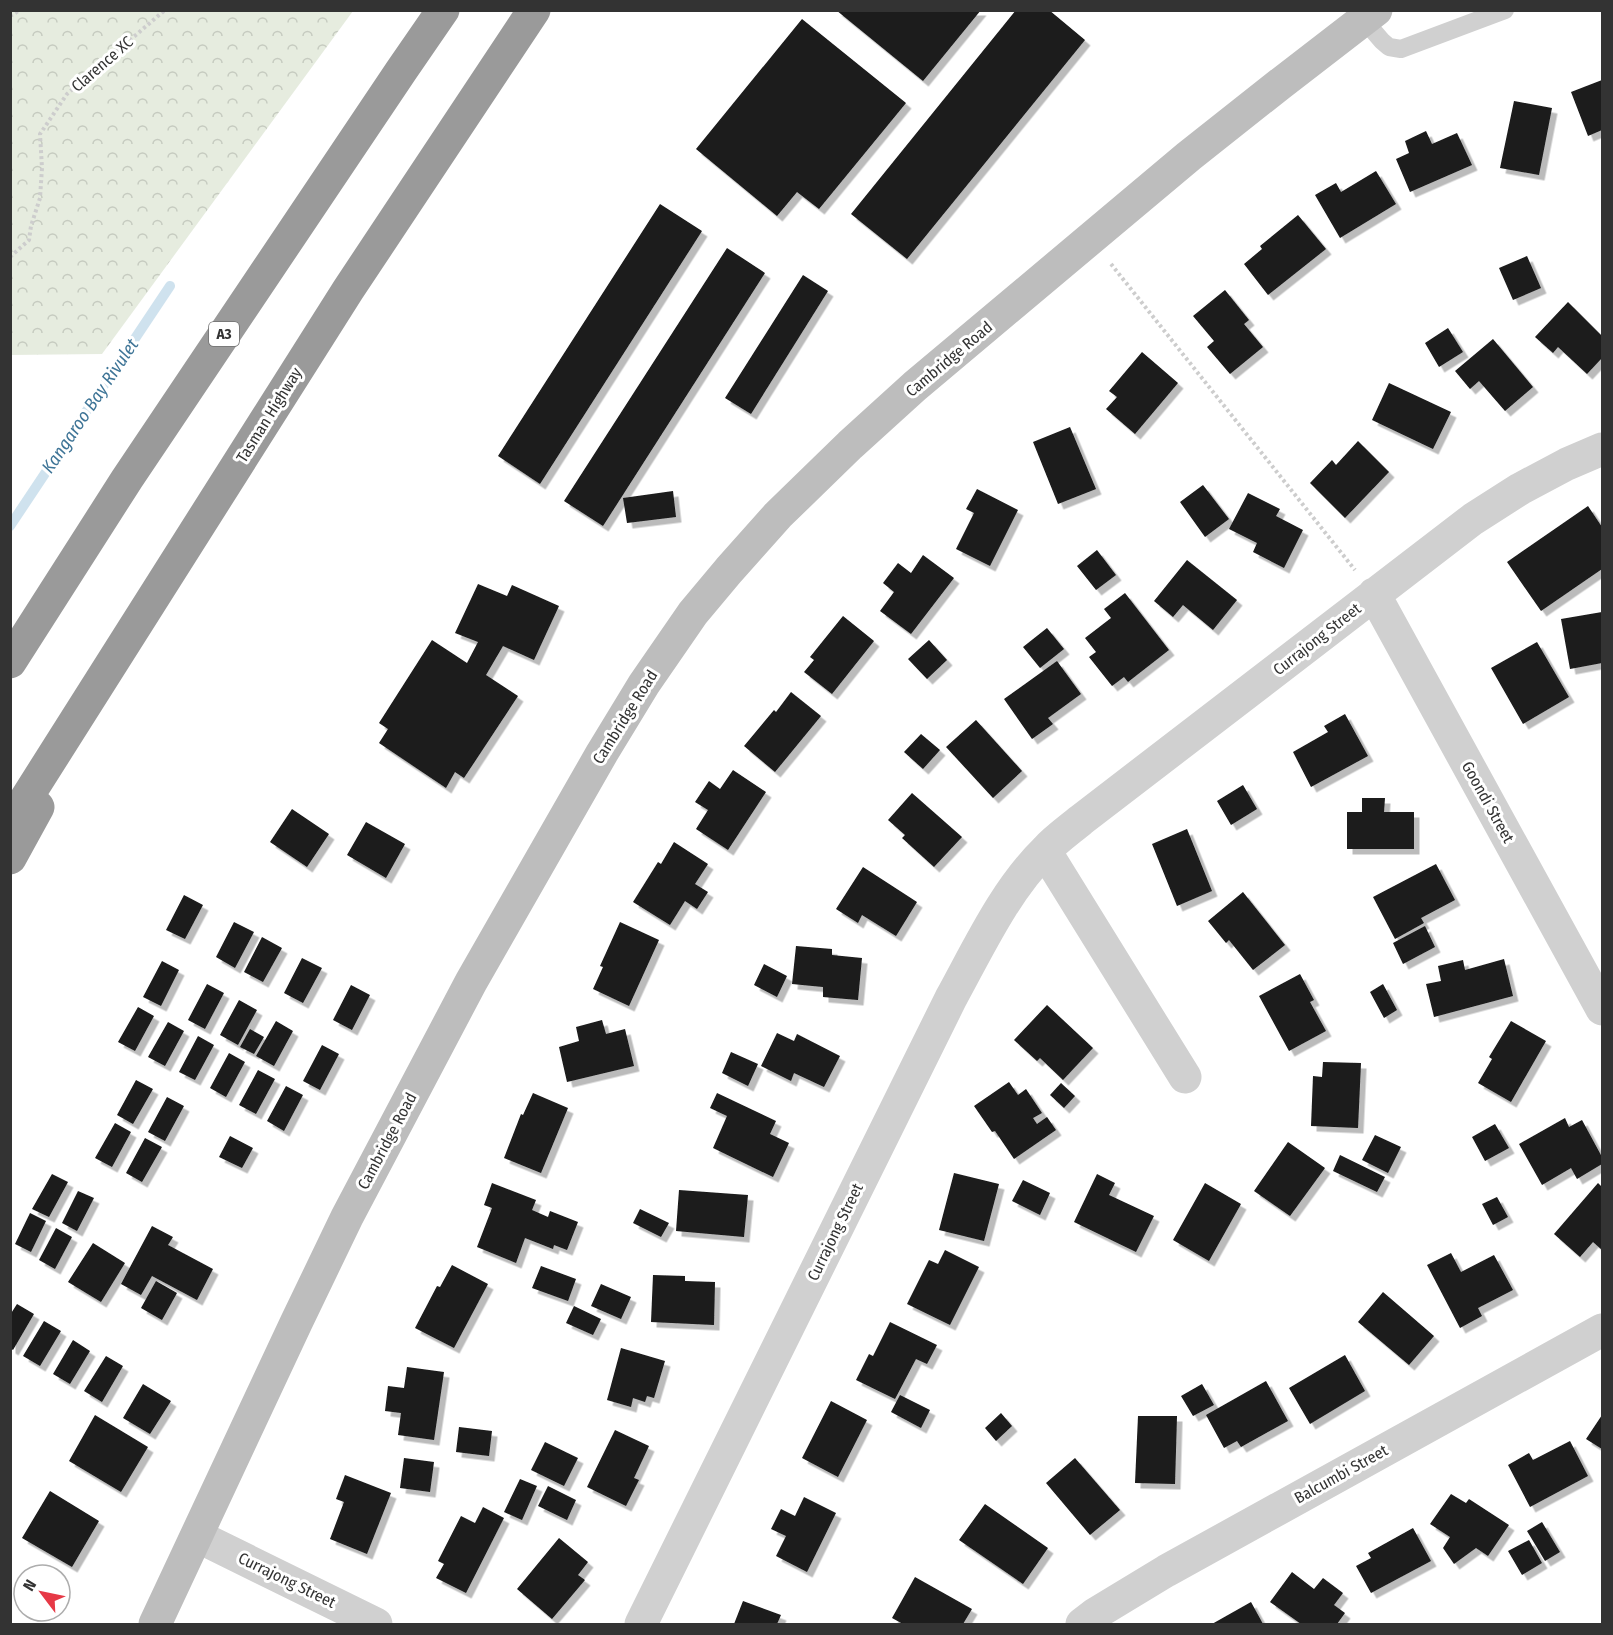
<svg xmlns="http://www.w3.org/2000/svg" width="1613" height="1635" font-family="'Fira Sans Condensed',sans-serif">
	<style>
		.forest { fill: url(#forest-crowns) }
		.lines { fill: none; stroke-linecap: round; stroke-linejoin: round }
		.stream { stroke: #cfe2ee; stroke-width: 10 }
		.building { fill: #1a1a1a; filter: url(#shadow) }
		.path { stroke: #cdcdcd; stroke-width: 4; stroke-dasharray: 3 3; stroke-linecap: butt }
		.lane { stroke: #d0d0d0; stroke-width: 18 }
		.street { stroke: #d0d0d0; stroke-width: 33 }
		.secondary { stroke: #bdbdbd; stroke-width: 33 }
		.highway { stroke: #9a9a9a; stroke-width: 33 }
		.labels { text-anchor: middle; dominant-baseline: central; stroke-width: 6; stroke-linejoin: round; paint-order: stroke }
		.shield { fill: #fff; stroke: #707070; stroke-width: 1.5 }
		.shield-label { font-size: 15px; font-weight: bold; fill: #333 }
		.street-label { font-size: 16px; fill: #333; stroke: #fff }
		.water-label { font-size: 18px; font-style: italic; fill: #3f7597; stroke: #fff }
	</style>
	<defs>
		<pattern id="forest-crowns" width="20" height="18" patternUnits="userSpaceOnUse" patternTransform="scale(1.5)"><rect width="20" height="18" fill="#e6ecdf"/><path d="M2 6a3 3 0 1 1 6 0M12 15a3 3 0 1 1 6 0" fill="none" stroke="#c6cbc0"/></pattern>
		<filter id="shadow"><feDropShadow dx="5.5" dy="5.5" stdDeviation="0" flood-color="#0004"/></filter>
	</defs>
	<rect width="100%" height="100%" fill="#fff"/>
	<path class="forest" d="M10 11H353L102 354 11 355Z"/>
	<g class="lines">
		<path class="stream" d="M10 526 170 286"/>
	</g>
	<path class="building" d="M836 10H981L923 81Z
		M1016 10H1049L1085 40 907 259 851 214Z
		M802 19 906 103 819 209 797 192 777 216 696 149Z
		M1602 80V130L1588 136 1571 92Z
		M1514 101 1552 108 1539 175 1500 168Z
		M1426 131 1432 144 1457 133 1472 165 1410 192 1396 159 1409 153 1405 141Z
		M1376 171 1396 204 1340 238 1315 195 1336 183 1341 192Z
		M660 204 702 231 540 484 498 456Z
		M1298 215 1326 249 1268 295 1244 264 1262 249 1260 246Z
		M727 248 765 273 603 526 564 501Z
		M1527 256 1541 288 1513 300 1499 268Z
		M803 275 828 291 751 414 725 398Z
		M1225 290 1249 320 1244 324 1263 347 1230 374 1207 347 1214 341 1193 316Z
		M1568 302 1602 336V358L1587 374 1558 347 1553 353 1535 337Z
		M1448 328 1463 352 1439 367 1425 343Z
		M1493 339 1533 387 1505 411 1479 381 1470 389 1455 371Z
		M1142 352 1178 383 1135 434 1106 409 1117 397 1109 391Z
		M1389 383 1451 412 1433 449 1372 420Z
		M1070 427 1096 489 1058 504 1033 442Z
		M1358 441 1389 472 1345 518 1310 483 1332 460 1336 465Z
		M1203 485 1229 519 1205 537 1180 502Z
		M977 489 1018 510 990 566 956 549 974 513 966 509Z
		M673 491 676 517 627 523 623 498Z
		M1248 493 1280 509 1276 516 1303 530 1284 568 1253 552 1257 543 1229 529Z
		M1588 506 1602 527V569L1541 611 1507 562Z
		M1097 550 1116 575 1096 590 1077 566Z
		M923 555 954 578 911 634 880 611 894 592 883 583 898 563 911 573Z
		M1187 560 1237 600 1213 630 1183 605 1173 617 1154 601Z
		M478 584 507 596 512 585 559 606 534 660 503 646 486 675 518 696 464 778 455 772 446 788 379 743 388 729 379 723 432 640 467 663 478 642 455 633Z
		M1125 593 1169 650 1128 682 1124 677 1112 686 1089 657 1096 652 1085 638 1111 618 1104 609Z
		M1602 612V663L1570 669 1561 619Z
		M843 616 874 641 832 694 804 672 814 660 810 657Z
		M1047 628 1064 649 1040 668 1023 647Z
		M929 640 947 660 927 679 908 659Z
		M1537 642 1569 697 1523 724 1491 668Z
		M1057 661 1081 694 1048 718 1053 724 1032 739 1004 699Z
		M791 692 821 716 775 772 744 746 774 710 776 712Z
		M1345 714 1368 756 1311 787 1293 752 1328 732 1324 726Z
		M976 720 1022 771 993 798 946 747Z
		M921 734 940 750 923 769 904 752Z
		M733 770 766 792 728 850 696 829 708 810 695 802 709 781 720 789Z
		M1243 785 1257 809 1231 825 1217 801Z
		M912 793 962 837 934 867 902 838 905 835 888 820Z
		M1362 798H1385L1384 812H1414V849H1347V812H1362Z
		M292 809 329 834 307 867 270 842Z
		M366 822 405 844 386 878 347 855Z
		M1187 829 1212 891 1177 906 1152 844Z
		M674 842 708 864 695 884 708 892 697 909 685 901 670 925 633 902 658 862 661 864Z
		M1436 864 1455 900 1421 918 1424 923 1395 939 1373 897Z
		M863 867 917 902 896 936 862 915 858 923 836 909Z
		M1243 892 1285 945 1253 970 1229 940 1226 943 1208 921Z
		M184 895 203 905 185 939 166 930Z
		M234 922 254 932 235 968 216 957Z
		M620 922 659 940 629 1006 593 989 603 967 600 966Z
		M1425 926 1435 947 1403 964 1393 943Z
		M262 937 282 948 263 982 244 972Z
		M796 946 832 949V955L862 958 858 1000 823 997V987L792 984Z
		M302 958 322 968 303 1003 284 993Z
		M1504 959 1513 996 1434 1017 1426 984 1441 981 1438 966 1463 960 1465 970Z
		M162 961 179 970 161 1006 143 997Z
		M764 964 787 976 777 997 754 985Z
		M1300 974 1314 1000 1310 1002 1326 1031 1289 1051 1259 996Z
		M207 984 224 993 205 1029 188 1020Z
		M1383 984 1397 1010 1384 1018 1370 992Z
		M351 985 370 995 352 1030 333 1020Z
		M239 1000 257 1010 238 1045 220 1035Z
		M1047 1005 1093 1048 1063 1080 1040 1058 1037 1061 1014 1040Z
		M138 1007 154 1016 135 1051 118 1042Z
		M602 1020 606 1034 625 1029 634 1066 567 1082 559 1047 579 1041 576 1027Z
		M276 1021 293 1031 274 1066 256 1056Z
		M1511 1021 1546 1041 1511 1102 1478 1083 1492 1059 1489 1057Z
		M168 1022 184 1031 165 1066 148 1057Z
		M250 1029 264 1037 254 1054 240 1047Z
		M777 1033 794 1041 797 1034 840 1056 824 1087 794 1073 791 1081 761 1066Z
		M198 1036 214 1045 195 1080 179 1072Z
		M322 1045 339 1054 320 1090 303 1081Z
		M731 1052 758 1064 748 1086 722 1073Z
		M229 1053 245 1062 226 1097 210 1088Z
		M1323 1062 1361 1063 1358 1128 1311 1126 1313 1076 1322 1077Z
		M258 1070 275 1079 256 1114 239 1105Z
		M136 1080 153 1089 133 1124 117 1115Z
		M1009 1082 1018 1095 1026 1089 1042 1113 1033 1118 1037 1124 1047 1117 1056 1130 1014 1159 995 1131 992 1132 974 1106Z
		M1061 1083 1075 1096 1064 1108 1050 1095Z
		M286 1086 303 1095 284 1131 267 1121Z
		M533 1093 568 1108 541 1173 504 1158 521 1114 523 1115Z
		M717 1093 776 1121 770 1134 789 1143 773 1177 713 1148 727 1116 710 1108Z
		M167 1097 184 1106 165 1141 148 1132Z
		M1565 1118 1569 1127 1582 1120 1602 1157V1164L1577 1179 1571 1168 1542 1185 1519 1144Z
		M115 1123 131 1132 112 1167 95 1158Z
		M1495 1124 1509 1148 1485 1161 1472 1137Z
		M1375 1135 1401 1147 1388 1173 1362 1160Z
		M230 1136 253 1148 242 1168 219 1157Z
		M145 1138 162 1147 142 1182 126 1173Z
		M1288 1142 1325 1168 1290 1216 1254 1191Z
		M1340 1155 1385 1177 1377 1192 1333 1171Z
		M954 1173 999 1184 984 1241 939 1230Z
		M52 1174 68 1182 49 1217 32 1209Z
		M1097 1174 1115 1183 1109 1195 1154 1216 1136 1252 1074 1222Z
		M1023 1180 1050 1193 1040 1215 1012 1201Z
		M492 1183 536 1200 532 1210 548 1217 550 1211 578 1222 567 1250 554 1245 553 1249 525 1238 516 1263 477 1247 492 1208 484 1205Z
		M1205 1183 1241 1204 1209 1261 1173 1240Z
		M1598 1183 1602 1187V1250L1593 1242 1580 1257 1554 1234Z
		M679 1190 748 1195 744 1237 676 1231Z
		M78 1191 94 1198 77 1231 62 1223Z
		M1497 1197 1508 1217 1493 1225 1482 1204Z
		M640 1209 669 1223 661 1237 633 1223Z
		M30 1213 46 1221 31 1252 15 1244Z
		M152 1226 173 1237 168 1245 213 1269 197 1300 152 1276 141 1295 121 1284Z
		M56 1228 72 1237 55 1269 39 1260Z
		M93 1243 125 1263 101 1302 68 1282Z
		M945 1250 979 1267 950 1325 907 1304 929 1260 938 1264Z
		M1451 1253 1461 1272 1494 1255 1513 1290 1478 1308 1482 1316 1460 1328 1427 1265Z
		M452 1265 488 1284 454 1348 415 1328 437 1286 440 1287Z
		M541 1266 576 1279 568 1301 532 1288Z
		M653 1275 685 1276V1281L715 1282 714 1325 651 1322Z
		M156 1281 177 1293 162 1320 141 1308Z
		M601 1284 631 1297 621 1319 591 1306Z
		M1383 1292 1434 1336 1409 1365 1358 1322Z
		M17 1304 34 1314 13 1350 10 1348V1315Z
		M574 1306 601 1319 593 1335 566 1323Z
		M44 1321 61 1331 40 1366 23 1356Z
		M890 1322 937 1345 927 1364 916 1359 895 1399 856 1380 869 1354 873 1356Z
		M73 1340 90 1351 70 1384 53 1374Z
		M621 1348 665 1361 654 1398 647 1396 645 1402 633 1398 631 1407 607 1400Z
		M1345 1355 1365 1391 1310 1424 1289 1388Z
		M106 1356 123 1366 102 1402 84 1391Z
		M407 1367 444 1372 434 1440 398 1435 401 1413 385 1411 388 1386 404 1388Z
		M1266 1381 1288 1421 1241 1447 1237 1441 1224 1448 1206 1415Z
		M143 1384 171 1401 150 1434 123 1418Z
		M1202 1384 1214 1405 1193 1416 1181 1396Z
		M900 1395 930 1410 921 1428 891 1412Z
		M831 1401 867 1420 838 1477 802 1458Z
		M1001 1413 1012 1426 996 1441 985 1428Z
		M95 1415 148 1447 121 1492 69 1461Z
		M1602 1415V1449L1586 1439Z
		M1138 1416H1177L1175 1484 1135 1483Z
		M459 1427 492 1431 489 1456 456 1452Z
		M615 1430 649 1446 634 1478 639 1480 626 1506 587 1487Z
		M1570 1441 1588 1476 1530 1507 1508 1465 1529 1453 1533 1460Z
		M545 1442 578 1458 564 1486 531 1470Z
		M404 1458 434 1462 430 1492 400 1488Z
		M1075 1458 1120 1510 1090 1535 1046 1483Z
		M345 1475 391 1493 367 1554 330 1539 344 1502 336 1499Z
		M520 1479 537 1486 522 1520 504 1512Z
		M548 1486 576 1500 567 1520 538 1506Z
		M50 1491 99 1521 72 1567 22 1538Z
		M1451 1494 1466 1503 1469 1499 1509 1525 1488 1556 1476 1548 1454 1564 1443 1548 1450 1537 1430 1524Z
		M804 1497 836 1513 807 1572 776 1556 786 1536 771 1529 781 1509 795 1516Z
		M985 1504 1048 1548 1023 1584 959 1540Z
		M483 1507 504 1518 466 1593 436 1578 444 1564 438 1561 461 1516 475 1523Z
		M1542 1522 1560 1552 1545 1561 1527 1531Z
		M1413 1528 1431 1561 1371 1593 1356 1566 1371 1558 1368 1553Z
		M559 1538 588 1562 578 1575 585 1580 552 1619 517 1589Z
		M1529 1540 1542 1563 1522 1575 1508 1551Z
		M1292 1572 1314 1589 1323 1578 1343 1593 1334 1605 1345 1613 1337 1624H1301L1270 1602Z
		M915 1577 972 1609 963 1624H903L892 1618Z
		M743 1601 781 1615 777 1624H734Z
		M1251 1602 1263 1624H1212Z"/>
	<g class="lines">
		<path class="path" d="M10 16 20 10
			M10 257 29 240 31 226 40 198 42 168 40 134 67 94 165 10
			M1111 264 1355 570"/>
		<path class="lane" d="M1364 20 1382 41 1389 47 1401 49 1505 10"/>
		<path class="street" d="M1374 594 1602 1009
			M1045 851 1185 1077
			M197 1536 376 1624
			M641 1624 951 998C978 949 1005 890 1046 850 1056 839 1069 830 1081 820L1473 519 1520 489 1567 464 1602 449
			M1082 1624 1095 1614 1166 1571 1602 1330"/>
		<path class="secondary" d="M155 1624 296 1323 347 1217 471 982 602 753 644 684 693 613 729 570 778 515 850 445 915 386 1189 156 1280 84 1376 10"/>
		<path class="highway" d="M10 662 127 479 401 71 443 10
			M10 824 348 290 534 10
			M10 858 38 807"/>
	</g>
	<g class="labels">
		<rect class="shield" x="209" y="322" width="30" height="24" rx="4.5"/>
		<g class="shield-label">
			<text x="224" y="334">A3</text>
		</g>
		<g class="street-label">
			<text transform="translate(102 64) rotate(-41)">Clarence XC</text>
			<text transform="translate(949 359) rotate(-40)">Cambridge Road</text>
			<text transform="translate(269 415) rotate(-58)">Tasman Highway</text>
			<text transform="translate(1317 639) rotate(-38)">Currajong Street</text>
			<text transform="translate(625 717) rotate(-58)">Cambridge Road</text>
			<text transform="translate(1488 802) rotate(61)">Goondi Street</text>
			<text transform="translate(387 1141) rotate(-62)">Cambridge Road</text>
			<text transform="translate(835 1232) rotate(-64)">Currajong Street</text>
			<text transform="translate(1341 1474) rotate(-29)">Balcumbi Street</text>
			<text transform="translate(287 1580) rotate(26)">Currajong Street</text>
		</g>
		<g class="water-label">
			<text transform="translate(90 406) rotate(-56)">Kangaroo Bay Rivulet</text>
		</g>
	</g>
	<rect width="1613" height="1635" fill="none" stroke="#333333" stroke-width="24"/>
	<g transform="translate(42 1593) rotate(302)"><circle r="28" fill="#ffffff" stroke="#adadad" stroke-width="1.5"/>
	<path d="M0-4.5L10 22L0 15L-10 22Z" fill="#e63946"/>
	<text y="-9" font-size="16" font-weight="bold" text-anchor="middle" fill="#333333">N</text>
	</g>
</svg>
